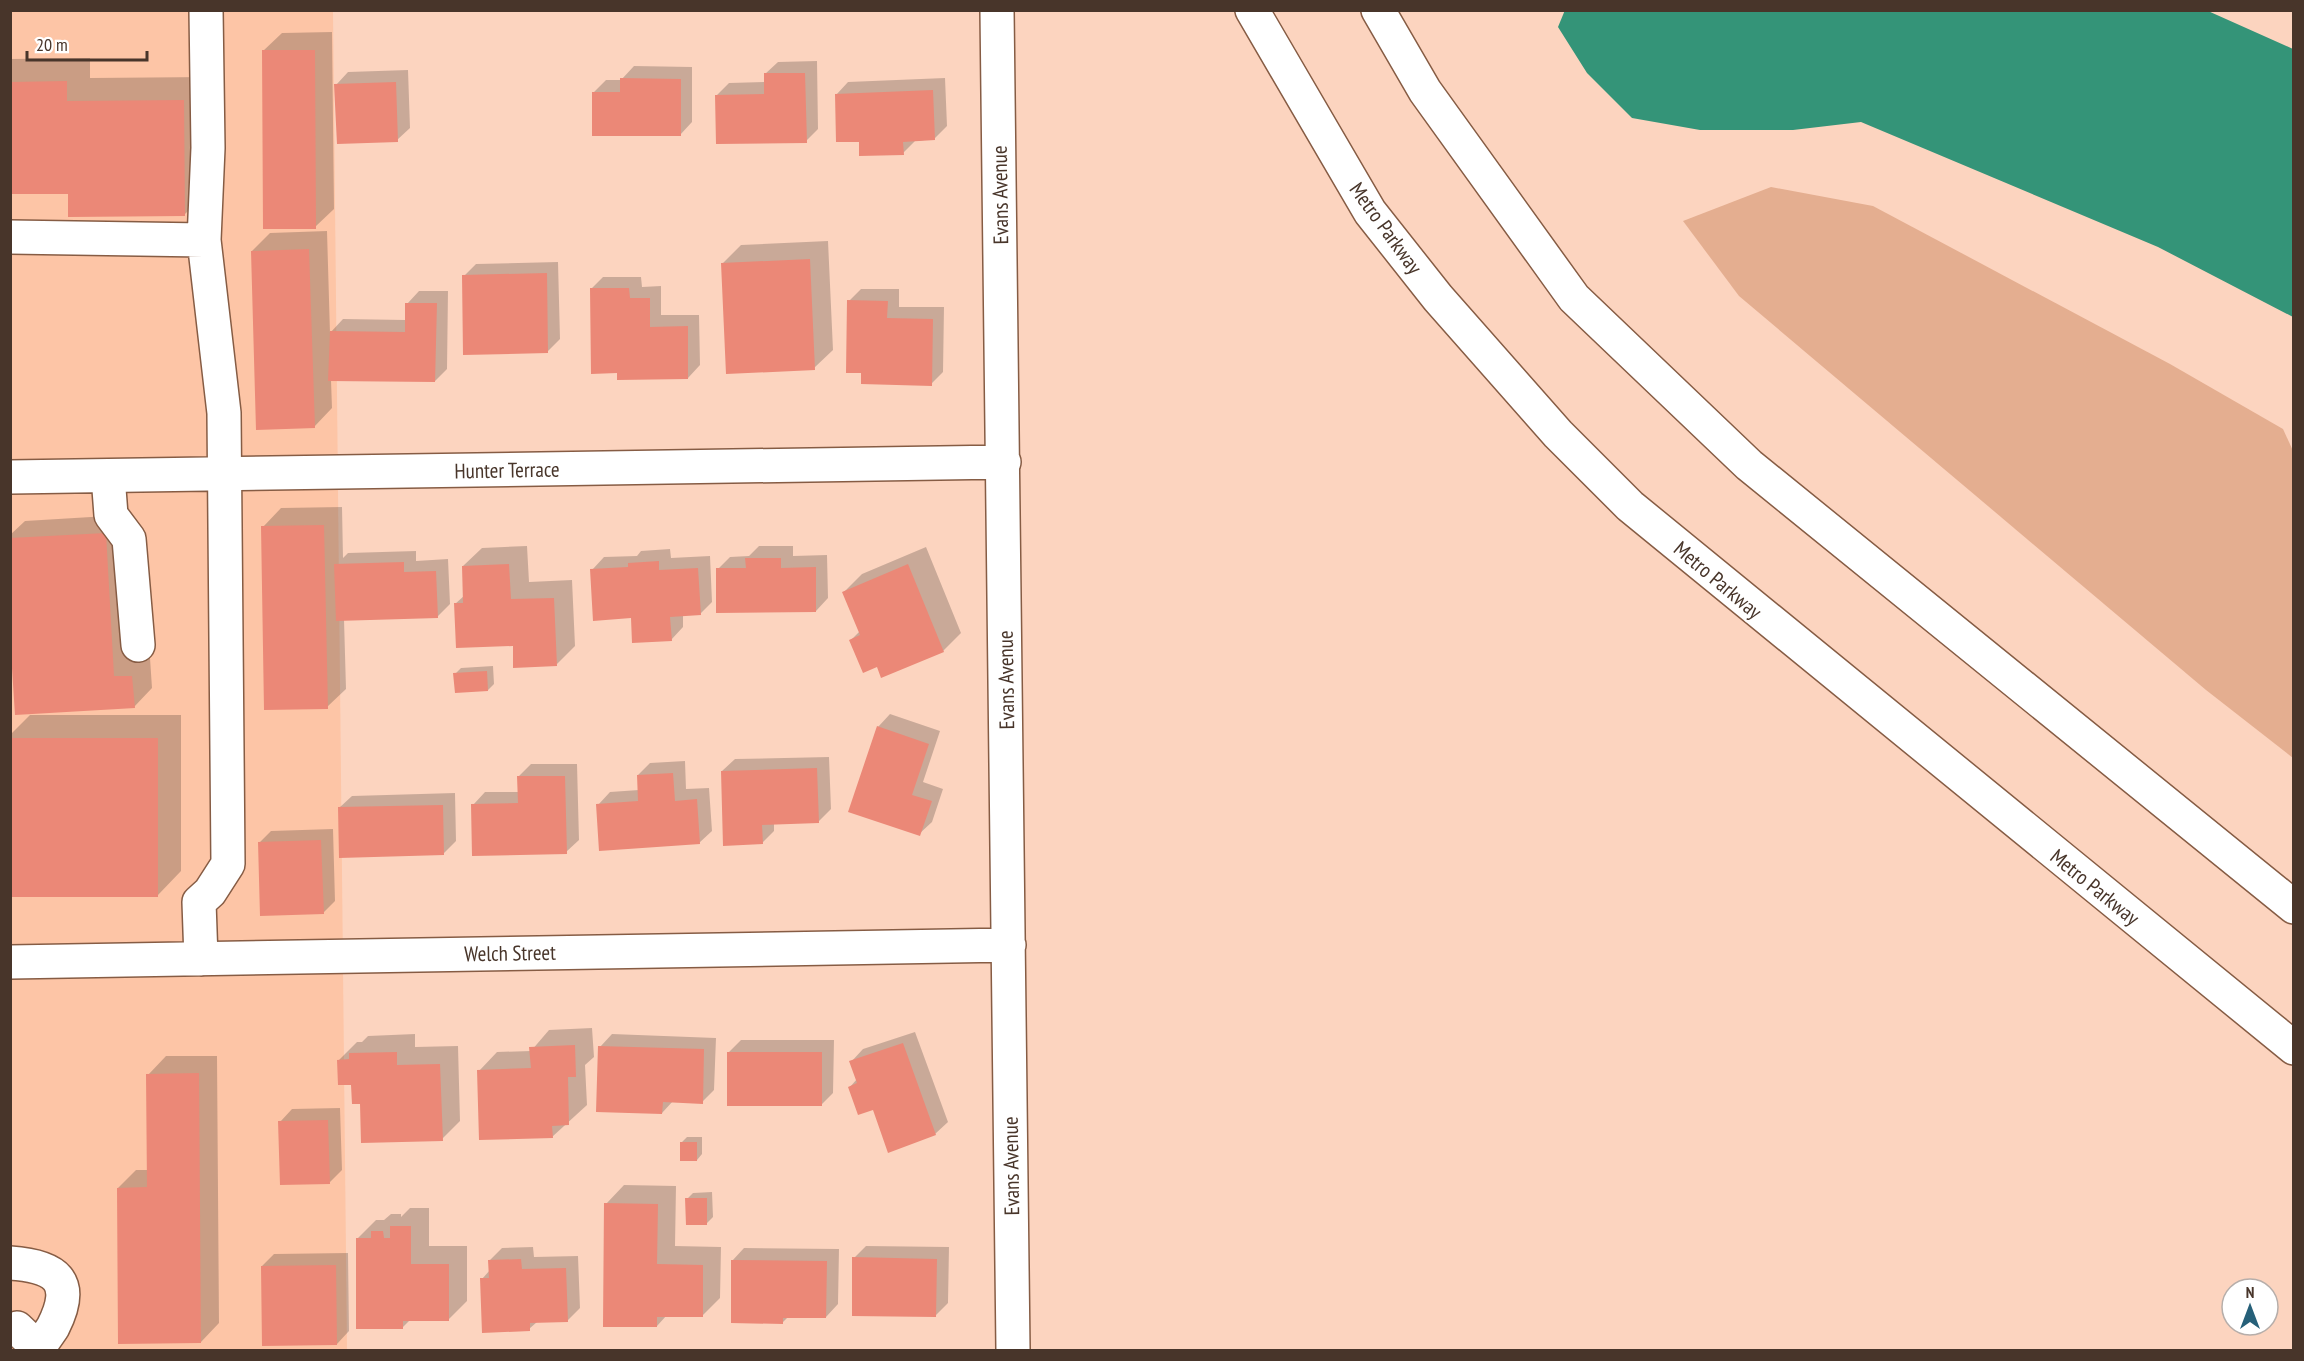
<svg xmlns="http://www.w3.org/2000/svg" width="2304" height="1361" font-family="'PT Sans Narrow',sans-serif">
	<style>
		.built { fill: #fdc5a6 }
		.green { fill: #e4ae90 }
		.water { fill: #349478 }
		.shadow { fill: #0003 }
		.building { fill: #eb8877 }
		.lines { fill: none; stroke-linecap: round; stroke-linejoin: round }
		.minor-casing { stroke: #865c44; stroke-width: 36 }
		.major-casing { stroke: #865c44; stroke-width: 36 }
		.minor { stroke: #fff; stroke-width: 33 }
		.major { stroke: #fff; stroke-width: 33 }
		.labels { text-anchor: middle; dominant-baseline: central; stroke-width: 4.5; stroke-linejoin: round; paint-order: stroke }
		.street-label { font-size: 21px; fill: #48352a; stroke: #fff }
	</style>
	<rect width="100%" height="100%" fill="#fcd4bf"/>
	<path class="built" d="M10 11H333L347 1350H11Z"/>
	<path class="green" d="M1771 187 1873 206 2170 364 2283 429 2294 453 2293 758 2206 690 1739 296 1683 221Z"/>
	<path class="water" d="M1565 10 2208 11 2293 49V317L2158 247 1861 122 1793 130H1700L1632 118 1587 73 1558 27Z"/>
	<path class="shadow" d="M332 32 334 209 315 227 263 51 282 33Z
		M90 58V78L207 77 208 191 184 215 69 192 10 193V59Z
		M817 61 818 129 806 141 717 95 729 83 766 82 765 74 778 62Z
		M634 66 692 67V122L680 135 593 93 606 80H621Z
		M408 70 410 128 397 140 336 85 348 72Z
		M945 78 947 126 934 139 915 141 903 153 860 140 836 95 848 82Z
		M327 231 330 333 343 319 406 320 407 304 419 291H448L447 369 435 381 331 380 332 408 314 427 252 251 270 233Z
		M828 241 833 350 814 368 723 263 741 245Z
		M558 262 560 339 548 351 464 276 476 264Z
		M603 277H641L642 287 661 286V315H699L700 365 688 378 619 372 591 289Z
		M861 289H899V307H944L943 372 931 384 849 301Z
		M342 507 343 558 348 553 416 551V561L448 559 450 604 437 617 344 619 346 689 327 707 263 527 281 508Z
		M124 515 132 659 150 658 152 688 134 707 10 611V535L25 521Z
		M527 546 529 582 572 580 575 646 557 664 514 644 455 604 465 595 463 566 482 548Z
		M759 546H793V556L827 555 828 598 816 611 718 569 730 557 749 556Z
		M926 547 961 633 943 651 851 640 860 631 844 592 862 574Z
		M670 549 671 558 710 556 712 602 700 614 683 615V627L671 640 632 616 592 570 604 557 637 556 641 551Z
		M493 666 494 684 488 690 455 674 461 668Z
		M890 714 940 731 923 782 943 789 932 822 919 834 878 727Z
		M30 715H181V871L158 895H10V735Z
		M829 757 831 809 818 822 774 823V831L762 843 722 771 735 759Z
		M685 761 686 789 709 788 712 831 699 843 598 805 610 792 639 790 638 775 650 763Z
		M531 764H577L579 840 566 852 473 805 485 792H519L518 777Z
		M455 793 456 841 444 853 339 808 352 796Z
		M333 829 335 901 323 913 259 843 271 831Z
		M592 1028 594 1057 585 1065 587 1105 552 1137 479 1071 497 1052 531 1051 549 1030Z
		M915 1032 948 1122 935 1134 874 1108 850 1087 857 1079 851 1062 863 1049Z
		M415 1034V1047L458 1046 460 1121 442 1139 361 1102 338 1061 357 1042H362L368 1036Z
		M612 1034 716 1038 714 1090 702 1102 673 1101 662 1113 600 1047Z
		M741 1040H834L833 1093 821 1105 728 1053Z
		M166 1056H217L219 1323 201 1342 118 1188 136 1170H148V1075Z
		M340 1108 342 1170 330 1182 280 1122 292 1109Z
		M687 1137H702V1154L697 1160 681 1143Z
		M624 1185 676 1186 675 1246 721 1247 720 1298 702 1316 667 1315 657 1326 606 1204Z
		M712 1192 713 1217 707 1223 687 1199 693 1193Z
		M410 1208H429V1246H467V1301L449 1319H411L403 1327 357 1239 376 1220H384L391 1214H401V1217Z
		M866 1246 949 1247 948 1303 936 1315 854 1258Z
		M533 1247 534 1257 578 1256 580 1308 567 1321 537 1322 529 1329 482 1279 490 1270V1260L502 1248Z
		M744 1248 839 1249 838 1304 826 1317H788L782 1323 732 1261Z
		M348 1253 349 1331 337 1344 262 1266 274 1254Z"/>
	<path class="building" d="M262 50H315L316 229H263Z
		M764 73H805L807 143 716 144 715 95 764 94Z
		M620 78 681 79V136H592V92H620Z
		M67 81V101L184 100 185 216 68 217V194H10V82Z
		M396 82 398 142 337 144 334 84Z
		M933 90 935 140 903 142 904 155 859 156V142H836L835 94Z
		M309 249 315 428 256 430 251 251Z
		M810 259 815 370 726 374 721 263Z
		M547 273 548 353 463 355 462 275Z
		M590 288H629L630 298H650V327L688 326V379L617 380V373L591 374Z
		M847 300 888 301 887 318 933 319 932 386 861 384V373H846Z
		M405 303H437L435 382 328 381 330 331 405 332Z
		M324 525 328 709 264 710 261 526Z
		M106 533 114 676H132L135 708 15 715 10 637V538Z
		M745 558H781V568L816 567V612L716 613V568H746Z
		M659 561V570L698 568 701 615 670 617 672 641 632 643 631 618 593 621 590 569 628 567V563Z
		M404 562V572L436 571 438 618 336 621 334 564Z
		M509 564 511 599 554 598 557 666 513 668V646L456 648 454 603H463L462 566Z
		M908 564 944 652 881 678 877 667 863 673 849 640 860 635 842 592Z
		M487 671 488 691 455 693 453 673Z
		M877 726 929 744 912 795 932 801 920 836 848 812Z
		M10 738H158V897H10Z
		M817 768 819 823 762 825 763 844 723 846 721 771Z
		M673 773 675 801 697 799 700 844 599 851 596 804 638 801 637 775Z
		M517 776H565L567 854 472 856 471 804 518 803Z
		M443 805 444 855 339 858 338 807Z
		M321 840 324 914 260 916 258 842Z
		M903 1043 936 1135 888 1153 873 1110 858 1115 848 1087 857 1083 849 1061Z
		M575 1045 576 1077H568L569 1125 552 1126 553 1138 479 1140 477 1070 531 1068 529 1047Z
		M598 1046 704 1049 703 1104 663 1102 662 1114 596 1112Z
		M397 1052V1065L440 1064 443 1141 361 1143 360 1104H352L351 1085H338L337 1060 349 1059V1053Z
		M727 1052H822V1106H727Z
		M199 1073 201 1343 118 1344 117 1188 147 1187 146 1074Z
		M328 1120 330 1184 280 1185 278 1121Z
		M680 1142H697V1161H680Z
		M685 1198H707V1225H686Z
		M604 1203 658 1204 657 1264 703 1265V1317H657V1327H603Z
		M390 1226H411V1264H449V1321H403V1329H356V1238H371V1231H383L384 1238H390Z
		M852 1257 937 1259 936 1317 852 1316Z
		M521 1259 522 1269 566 1268 568 1322 530 1323V1331L482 1333 480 1278H489L488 1260Z
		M731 1260 827 1261 826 1318H783V1324L731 1323Z
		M336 1265 337 1345 262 1346 261 1266Z"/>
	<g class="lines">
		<defs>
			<path id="minor" d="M997 10 1013 1350
				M10 237 204 240 224 413 228 864 210 892 199 902 201 959
				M204 240 208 148 206 10
				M108 476 111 515 129 539 138 645
				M10 477 1004 462
				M10 962 1009 945
				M10 1263C55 1266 77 1280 53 1327 48 1335 42 1342 38 1350
				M17 1328 39 1349"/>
			<path id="major" d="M1252 10 1370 212 1438 298 1558 434 1630 506 2294 1048
				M1378 10 1425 91 1574 298 1749 465 2294 907"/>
		</defs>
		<use href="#minor" class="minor-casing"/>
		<use href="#major" class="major-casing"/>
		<use href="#minor" class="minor"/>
		<use href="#major" class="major"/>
	</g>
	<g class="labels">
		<g class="street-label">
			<text transform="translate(1000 195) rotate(-91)">Evans Avenue</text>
			<text transform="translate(1386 228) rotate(54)">Metro Parkway</text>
			<text transform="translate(507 470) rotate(-1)">Hunter Terrace</text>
			<text transform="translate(1718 580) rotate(40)">Metro Parkway</text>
			<text transform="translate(1006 680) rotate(-91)">Evans Avenue</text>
			<text transform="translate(2095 887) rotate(39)">Metro Parkway</text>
			<text transform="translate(510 953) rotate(-1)">Welch Street</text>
			<text transform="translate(1011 1166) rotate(-91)">Evans Avenue</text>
		</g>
	</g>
	<rect width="2304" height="1361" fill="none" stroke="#48352a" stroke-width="24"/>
	<g transform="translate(2250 1307)"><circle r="28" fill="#ffffff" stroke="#b6aeaa" stroke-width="1.5"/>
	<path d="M0-4.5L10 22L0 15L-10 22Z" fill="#266079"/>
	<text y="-9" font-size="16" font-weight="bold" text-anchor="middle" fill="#48352a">N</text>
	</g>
	<path d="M27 51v9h120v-9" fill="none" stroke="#48352a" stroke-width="3"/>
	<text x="36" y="51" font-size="18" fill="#48352a" stroke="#ffffff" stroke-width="4.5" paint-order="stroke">20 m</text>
</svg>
